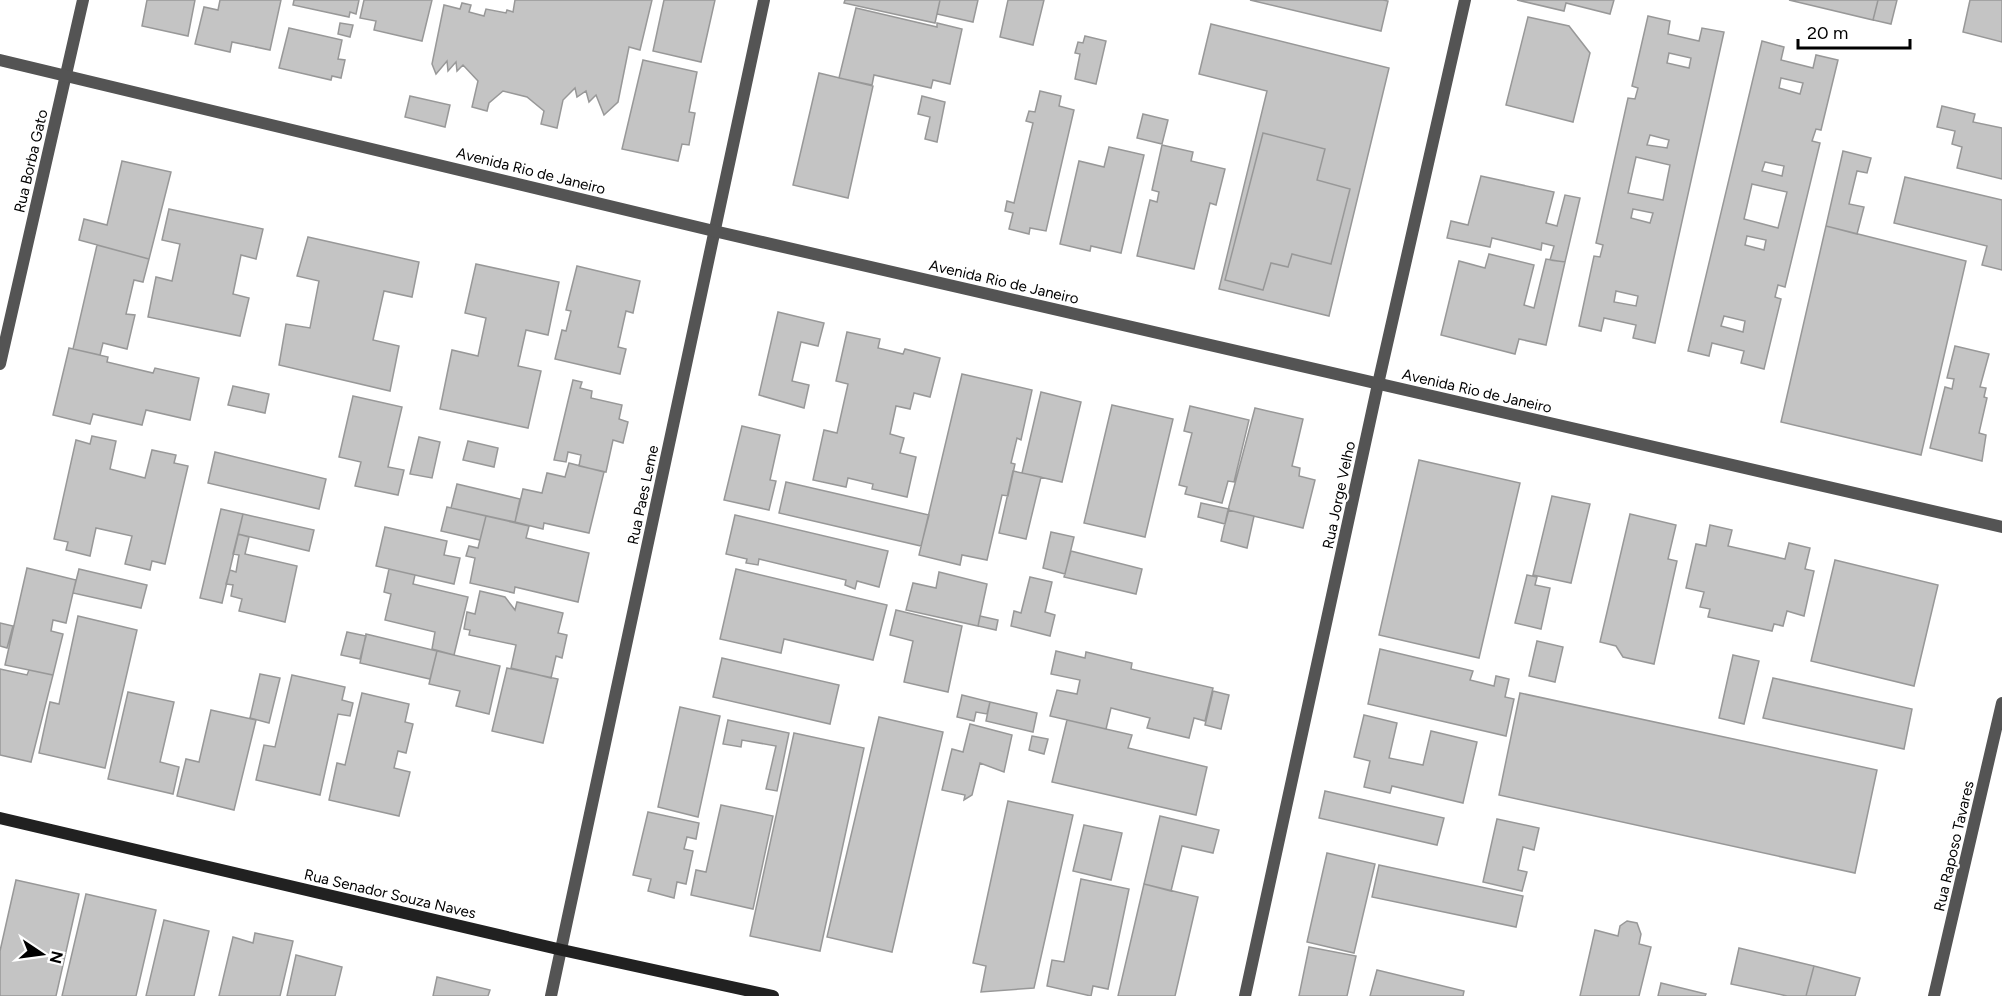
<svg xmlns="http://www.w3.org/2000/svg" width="2002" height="996" font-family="Figtree,sans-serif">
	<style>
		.building { fill: #c4c4c4; stroke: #989898; stroke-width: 1.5; fill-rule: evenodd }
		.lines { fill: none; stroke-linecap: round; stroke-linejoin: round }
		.minor { stroke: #545454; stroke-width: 12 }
		.tertiary { stroke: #545454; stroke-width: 12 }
		.secondary { stroke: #212121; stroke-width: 12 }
		.labels { text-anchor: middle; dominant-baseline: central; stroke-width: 4.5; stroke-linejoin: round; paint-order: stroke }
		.street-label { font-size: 15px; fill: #000; stroke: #fff }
	</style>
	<rect width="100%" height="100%" fill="#fff"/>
	<path class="building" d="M147 0H195L188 36 142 26Z
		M220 0H281L270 50 232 42 230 52 195 44 204 7 218 10Z
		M294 0H359L356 14 350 12 349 17 293 5Z
		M364 0H432L422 41 374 30 376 21 360 18Z
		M515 0H652L640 50 629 47 618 102 604 115 596 95 589 102 586 91 577 97 575 88 563 100 557 128 541 124 544 111 527 97 503 91 489 103 487 111 472 107 478 81 463 65 457 71 456 62 448 71 447 61 436 74 432 64 444 5 460 9 462 3 471 5 469 12 484 16 486 9 506 13 507 10 513 12Z
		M664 0H715L701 62 653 51Z
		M845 0H940L935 23 844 3Z
		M940 0H978L973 22 937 14Z
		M1008 0H1044L1033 45 1000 37Z
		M1250 0H1383L1388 1 1381 31Z
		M1517 0H1614L1610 14 1566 3 1564 11Z
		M1789 0H1878L1873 20Z
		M1878 0H1897L1891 24 1873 20Z
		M1970 0H2002V42L1963 32Z
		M856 8 937 27V23L962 29 950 84 933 80 931 88 874 75 872 85 839 78Z
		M1648 16 1670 21 1668 34 1699 41 1702 28 1724 32 1655 343 1633 338 1636 325 1604 318 1601 331 1579 326 1594 256 1600 257 1603 245 1596 243 1628 98 1635 99 1638 88 1632 86Z
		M1528 17 1569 26 1590 53 1573 122 1506 105Z
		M340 23 353 25 350 37 338 34Z
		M1211 24 1389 68 1329 316 1219 289 1267 91 1199 74ZM1263 133 1325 149 1317 180 1350 189 1331 264 1292 254 1288 267 1271 263 1263 290 1225 280Z
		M289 28 342 40 338 59 345 60 341 78 332 76 331 80 279 68Z
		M1085 36 1106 41 1096 84 1075 79 1080 54 1075 53 1078 42 1083 43Z
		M1762 41 1784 47 1781 60 1813 68 1816 55 1838 60 1821 130 1816 129 1812 141 1820 143 1785 287 1778 285 1775 297 1781 299 1764 369 1741 363 1744 351 1712 343 1709 356 1688 351Z
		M1669 53 1691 58 1689 68 1667 63Z
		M643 60 697 72 689 112 695 113 689 145 682 144 678 161 622 149Z
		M819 73 873 86 848 198 793 185Z
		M1781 78 1803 83 1800 94 1779 88Z
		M1040 91 1061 96 1059 106 1074 110 1046 231 1030 228 1029 234 1009 229 1013 213 1005 211 1007 201 1014 203 1033 123 1026 121 1029 111 1035 112Z
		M410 96 450 105 445 127 405 117Z
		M922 96 945 102 937 142 925 139 930 117 918 114Z
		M1942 106 1975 114 1973 122 2002 128V179L1957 168 1962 147 1952 144 1955 131 1937 127Z
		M1143 114 1168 120 1162 144 1137 138Z
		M1263 133 1325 149 1317 180 1350 189 1331 264 1292 254 1288 267 1271 263 1263 290 1225 280Z
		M1650 135 1669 140 1667 148 1647 145Z
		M1162 145 1193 152 1191 161 1225 169 1216 205 1210 203 1194 269 1137 256 1150 200 1157 202 1159 192 1152 190Z
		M1109 147 1144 155 1121 253 1091 246 1090 251 1060 244 1079 161 1104 167Z
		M1843 151 1871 158 1867 173 1857 171 1849 204 1864 207 1857 234 1826 226Z
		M1636 157 1670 165 1663 200 1628 193Z
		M122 161 171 172 149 259 79 240 84 219 107 225Z
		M1765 162 1784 166 1782 176 1762 171Z
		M1481 176 1554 192 1546 223 1557 226 1565 195 1580 198 1565 262 1550 260 1554 246 1542 243 1541 250 1492 238 1490 247 1447 238 1451 221 1468 225Z
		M1905 177 2002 200V270L1982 265 1987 246 1894 223Z
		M1752 184 1787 192 1778 228 1744 219Z
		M169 209 263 229 256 259 241 255 233 294 249 298 240 336 148 317 156 277 172 281 180 244 162 240Z
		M1633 209 1653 213 1650 223 1631 218Z
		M1826 226 1966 261 1921 455 1781 422Z
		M1747 236 1766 240 1764 250 1745 245Z
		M308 237 419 262 412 297 384 291 373 340 399 346 390 391 279 365 286 324 310 328 319 281 297 276Z
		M97 245 149 259 143 282 134 280 126 314 135 315 127 349 103 343 100 355 73 349Z
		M1489 254 1534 265 1524 305 1534 308 1546 259 1565 262 1546 345 1519 339 1515 354 1441 335 1459 261 1485 268Z
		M476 264 559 282 548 335 526 330 518 366 541 371 528 428 440 409 452 350 478 356 486 318 465 313Z
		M577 266 640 281 633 313 626 311 618 347 626 349 620 374 555 359 562 330 566 331 571 311 566 310Z
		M1616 291 1638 296 1636 306 1614 302Z
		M778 312 824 323 818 346 801 342 792 381 809 385 804 408 759 395Z
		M1724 316 1745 321 1743 332 1721 326Z
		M847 332 880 339 878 348 903 354 905 349 940 358 930 397 914 393 910 409 896 406 890 434 904 438 900 453 916 457 907 497 872 489 873 484 848 478 846 487 813 480 824 430 837 433 848 384 836 381Z
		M1955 346 1989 354 1980 387 1986 388 1984 397 1987 398 1979 433 1986 435 1982 461 1930 448 1945 387 1952 389 1954 379 1947 378Z
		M69 348 108 357 107 362 153 373 155 368 199 378 190 420 146 410 142 425 93 414 90 424 53 415Z
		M962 374 1032 390 1021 440 1017 438 1011 463 1015 464 1008 496 1002 495 987 560 962 555 960 565 919 555Z
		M573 380 582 382 580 388 592 391 591 398 622 405 619 419 628 422 623 443 613 440 606 472 579 466 581 455 568 452 566 462 554 460Z
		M233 386 269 394 265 413 228 405Z
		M1041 392 1081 402 1062 482 1022 473Z
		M353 396 402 407 388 467 404 470 398 495 355 486 361 462 339 457Z
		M1112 405 1173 419 1145 537 1084 523Z
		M1190 406 1249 420 1234 482 1228 481 1222 503 1185 494 1187 487 1179 485 1192 433 1184 431Z
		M1255 408 1303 419 1292 466 1300 468 1299 476 1315 480 1303 528 1228 510Z
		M742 426 780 435 770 480 776 481 769 510 724 500Z
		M92 436 116 441 110 469 145 478 152 450 176 455 174 463 188 466 165 564 152 561 150 570 125 564 132 536 96 528 90 556 66 550 68 542 54 539 76 440 90 444Z
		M419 437 440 442 432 478 410 474Z
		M468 441 498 448 494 467 463 460Z
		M215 452 326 479 319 509 208 483Z
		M1419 460 1520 483 1479 658 1379 635Z
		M569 463 604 472 589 533 544 523 543 529 515 522 523 489 542 493 547 473 565 477Z
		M1013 471 1041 477 1026 539 999 533Z
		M786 482 929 515 921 546 779 513Z
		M457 484 520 499 515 522 451 508Z
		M1552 496 1590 504 1571 583 1533 575Z
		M1201 503 1229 509 1225 524 1198 517Z
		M447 507 486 516 480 540 441 531Z
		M221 509 243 514 222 603 200 598Z
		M1228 510 1254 516 1247 548 1221 541Z
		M243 514 314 530 309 551 238 534Z
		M1630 514 1676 525 1668 559 1677 561 1654 664 1623 657 1616 646 1600 642Z
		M735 515 888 551 879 587 857 581 855 589 845 585 846 580 759 559 758 565 746 563 747 559 726 554Z
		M486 516 529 526 526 538 589 553 578 602 515 587 514 593 470 583 475 558 466 556 469 546 478 548Z
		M1710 525 1732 530 1728 546 1785 559 1789 543 1810 548 1805 569 1814 571 1804 616 1787 611 1783 626 1774 624 1772 631 1708 617 1710 609 1700 607 1704 592 1686 588 1696 544 1706 546Z
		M385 527 447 541 444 555 460 558 454 584 376 566Z
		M1051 532 1074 537 1065 574 1043 568Z
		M238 534 249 537 245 554 297 566 285 622 239 611 242 599 231 596 233 585 226 584 230 570 236 572 239 555 233 554Z
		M1071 551 1142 569 1136 594 1064 577Z
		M1835 560 1938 585 1914 686 1811 661Z
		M27 568 76 580 66 623 53 620 51 631 63 634 53 675 5 665Z
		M79 569 147 585 141 608 73 593Z
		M389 569 415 575 413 584 468 597 454 655 432 649 435 632 385 620 391 594 384 592Z
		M736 569 887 605 873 660 784 639 781 653 720 639Z
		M939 572 987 584 978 626 906 610 913 583 936 588Z
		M1527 575 1537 577 1535 585 1550 588 1541 629 1515 623Z
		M1030 577 1052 582 1045 612 1055 615 1050 636 1011 626 1014 611 1021 613Z
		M480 591 505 597 515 610 517 602 563 613 558 633 567 635 562 658 556 656 551 678 511 668 516 645 469 635 470 630 464 629 467 612 475 614Z
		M896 610 962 626 948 692 904 682 913 641 890 635Z
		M78 616 137 630 105 768 39 753 50 702 59 704Z
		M980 616 998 620 996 630 978 626Z
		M0 623 13 626 7 648 0 646Z
		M347 632 366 636 360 659 341 655Z
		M366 634 437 651 430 679 360 663Z
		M1537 641 1563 647 1555 682 1529 676Z
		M1380 649 1473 671 1470 680 1494 686 1496 676 1509 679 1505 697 1514 699 1506 736 1368 704Z
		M437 651 500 666 489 714 456 706 460 691 429 684Z
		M1056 651 1085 658 1086 652 1132 663 1131 669 1213 688 1205 721 1194 718 1189 738 1147 728 1150 718 1111 708 1106 729 1050 716 1057 690 1077 694 1080 680 1051 674Z
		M1733 655 1759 661 1744 724 1719 718Z
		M722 658 839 685 830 724 713 697Z
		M507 668 558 679 543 743 492 731Z
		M0 669 27 675 29 670 53 675 31 762 0 755Z
		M260 674 280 678 269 723 250 718Z
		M292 675 345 687 342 700 353 703 350 716 338 714 320 795 256 780 264 745 275 747Z
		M1773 678 1912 709 1904 749 1763 718Z
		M1213 691 1229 695 1221 729 1205 725Z
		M128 692 174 702 160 762 179 767 173 794 108 779Z
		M362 693 409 704 405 722 413 724 406 753 398 751 394 768 410 772 399 816 329 800 337 763 345 765Z
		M1520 693 1877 770 1855 873 1499 795Z
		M962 695 990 702 987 714 976 712 974 721 957 717Z
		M990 702 1037 713 1033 732 986 721Z
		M680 707 720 716 698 817 658 807Z
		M211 710 256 720 234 810 177 796 186 759 199 762Z
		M1364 715 1397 723 1389 758 1423 765 1431 731 1477 742 1463 803 1392 786 1390 793 1364 787 1370 761 1354 757Z
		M879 717 943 732 892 952 827 937Z
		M728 720 789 733 777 791 766 789 776 746 742 740 741 747 723 744Z
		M1067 720 1132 735 1128 748 1207 767 1196 815 1052 782Z
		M970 724 1012 735 1004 772 980 763 972 795 964 800 965 795 942 790 952 749 963 752Z
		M794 733 864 748 820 951 750 936Z
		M1032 736 1048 739 1044 754 1029 750Z
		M1325 791 1444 818 1437 845 1319 818Z
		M1008 801 1073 815 1034 988 981 992 986 966 973 963Z
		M721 805 773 816 753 909 691 895 696 870 706 872Z
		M648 812 699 823 696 839 687 837 684 849 693 851 686 884 677 882 674 898 648 891 651 879 633 875Z
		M1160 816 1219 830 1213 853 1182 846 1171 891 1144 884Z
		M1497 819 1539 828 1534 850 1523 847 1518 870 1527 872 1522 891 1483 882Z
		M1084 825 1122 833 1111 880 1073 871Z
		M1327 853 1375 864 1354 953 1307 942Z
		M1379 865 1523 896 1516 927 1372 897Z
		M1081 879 1129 889 1108 989 1093 986 1091 996 1047 986 1052 960 1064 962Z
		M16 880 79 894 56 996H0V951Z
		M1144 884 1198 897 1175 996H1118Z
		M86 894 156 910 136 996H62Z
		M164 920 209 931 194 996H146Z
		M1627 921 1637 923 1641 934 1639 944 1651 947 1639 996H1580L1595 930 1618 936 1620 926Z
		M255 933 293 941 280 996H219L233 937 253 943Z
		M1309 947 1356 956 1347 996H1299Z
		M1739 948 1814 966 1806 996H1787L1731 984Z
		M296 955 342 967 335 996H287Z
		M1814 966 1860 978 1855 996H1806Z
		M1377 970 1464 991 1463 996H1370Z
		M437 977 490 990 488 996H433Z
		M1661 983 1706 994 1705 996H1658Z"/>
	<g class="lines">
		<path class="minor" d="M0 364 83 0
			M551 996 764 0
			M1245 996 1378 384 1465 0
			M1934 996 2002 703"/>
		<path class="tertiary" d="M0 60 714 231 2002 527"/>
		<path class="secondary" d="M0 818 562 950 773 996"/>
	</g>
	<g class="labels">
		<g class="street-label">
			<text transform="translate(31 161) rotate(-77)">Rua Borba Gato</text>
			<text transform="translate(531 171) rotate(14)">Avenida Rio de Janeiro</text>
			<text transform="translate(1004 282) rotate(13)">Avenida Rio de Janeiro</text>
			<text transform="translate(1477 391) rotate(13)">Avenida Rio de Janeiro</text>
			<text transform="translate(643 495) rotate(-78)">Rua Paes Leme</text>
			<text transform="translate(1339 495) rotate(-78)">Rua Jorge Velho</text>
			<text transform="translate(1954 846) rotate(-77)">Rua Raposo Tavares</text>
			<text transform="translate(390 894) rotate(13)">Rua Senador Souza Naves</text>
		</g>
	</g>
	<g transform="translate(42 954) rotate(103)" stroke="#ffffff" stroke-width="4.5" paint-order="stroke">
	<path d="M0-4.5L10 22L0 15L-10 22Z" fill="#000000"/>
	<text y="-9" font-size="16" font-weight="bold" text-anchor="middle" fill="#000000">N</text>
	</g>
	<path d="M1798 39v9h112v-9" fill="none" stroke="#000000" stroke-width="3"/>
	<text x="1807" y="39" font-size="18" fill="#000000" stroke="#ffffff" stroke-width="4.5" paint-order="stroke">20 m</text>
</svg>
